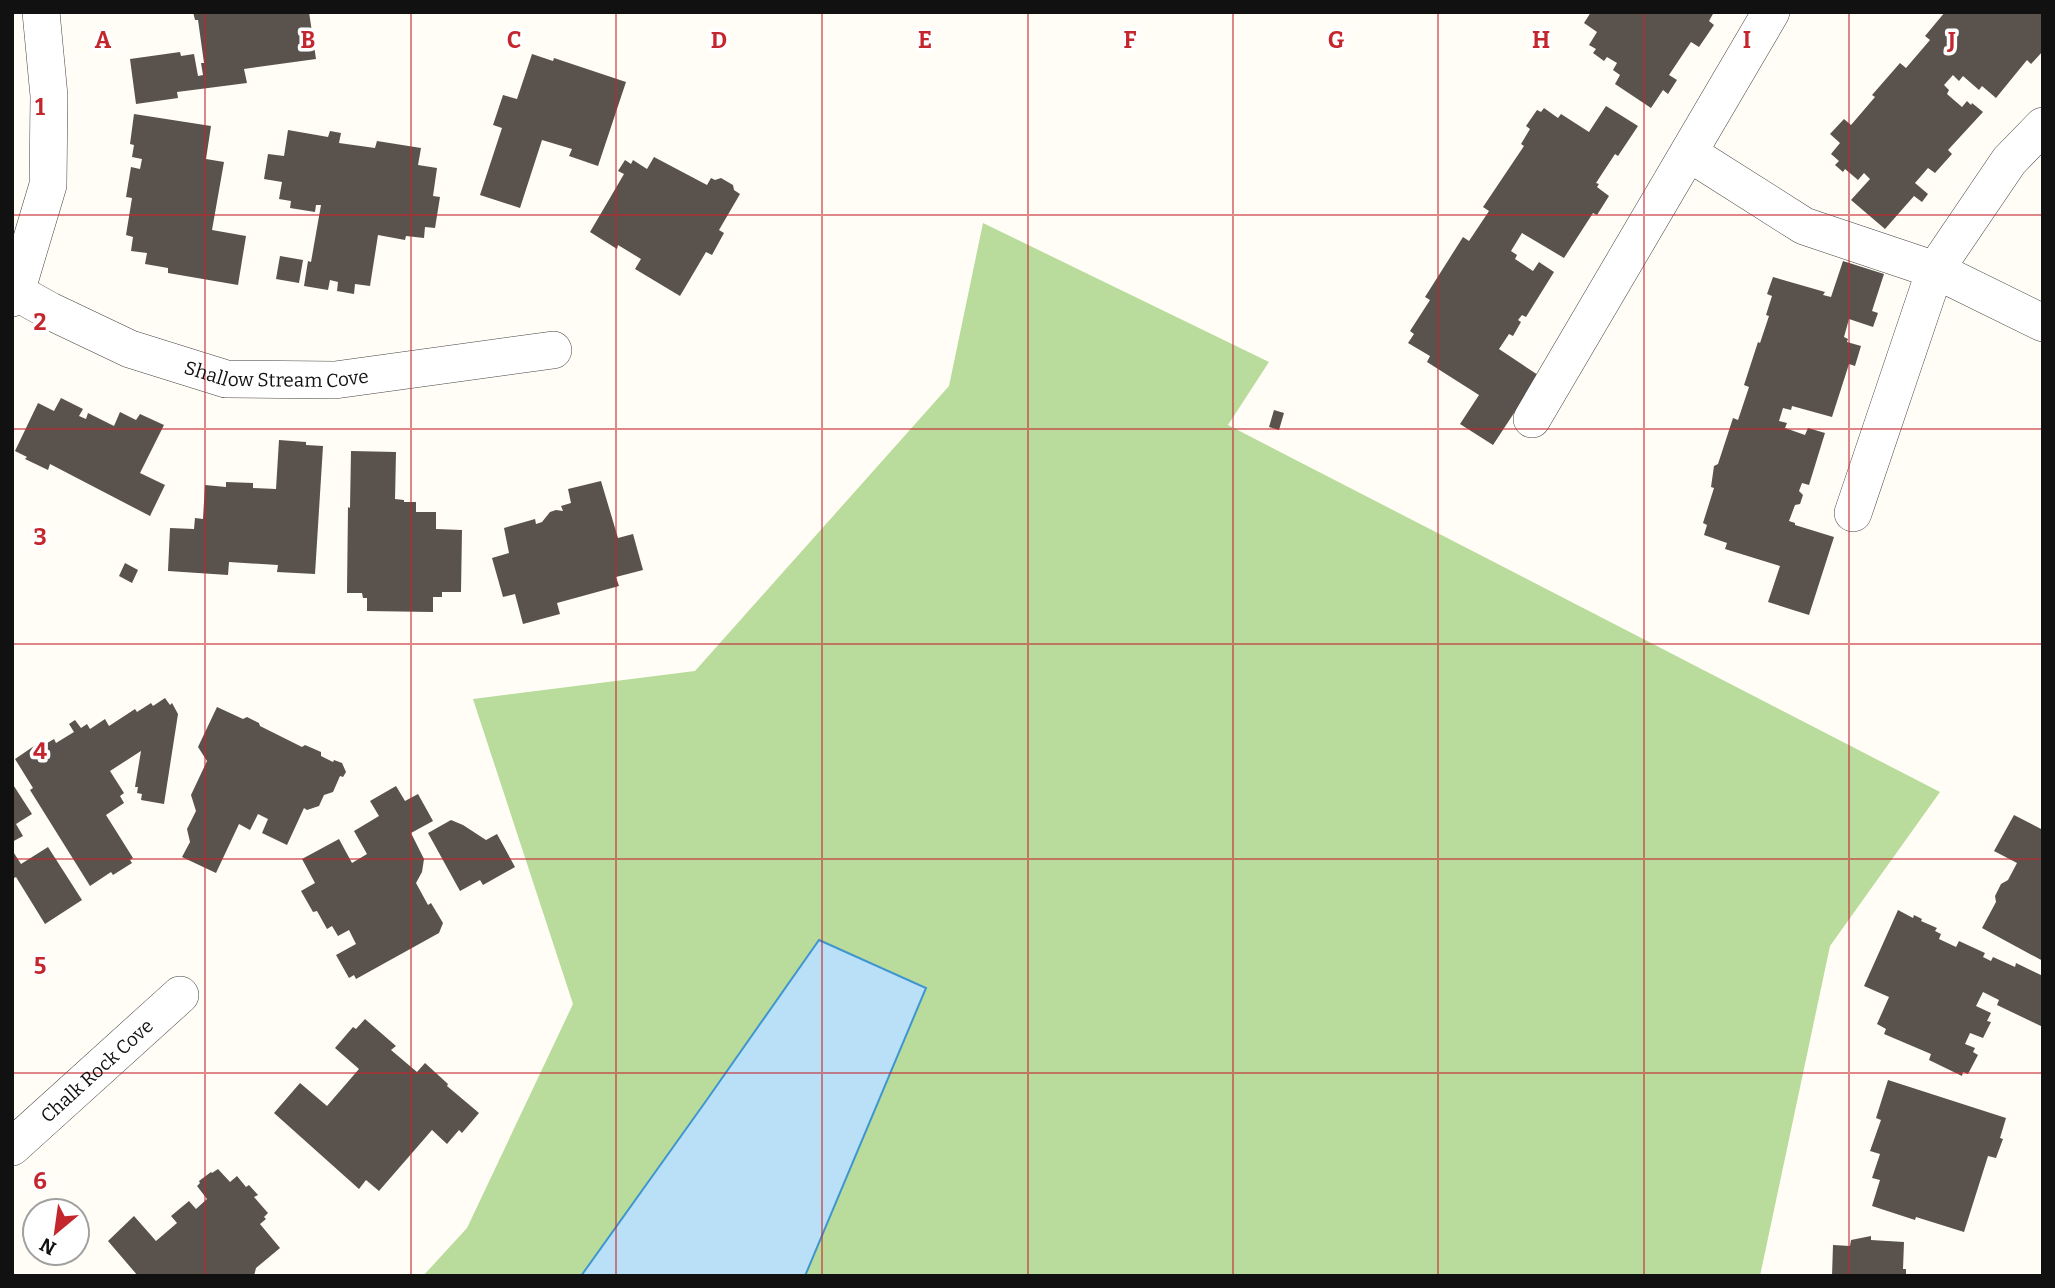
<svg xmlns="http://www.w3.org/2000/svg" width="2055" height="1288" font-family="Bitter,serif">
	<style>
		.forest { fill: #b9dc9c }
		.water { fill: #b9e0f7; stroke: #3f96cf; stroke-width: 2 }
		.building { fill: #5a524d }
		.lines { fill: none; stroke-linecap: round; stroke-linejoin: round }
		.minor-casing { stroke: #444; stroke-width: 38 }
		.minor { stroke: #fff; stroke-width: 37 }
		.grid { fill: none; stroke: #c4262e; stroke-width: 2; stroke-opacity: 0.55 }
		.labels { text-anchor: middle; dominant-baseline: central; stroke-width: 7; stroke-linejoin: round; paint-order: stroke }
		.street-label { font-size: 19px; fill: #111; stroke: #fff }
		.grid-label { font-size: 23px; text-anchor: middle; font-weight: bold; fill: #c4262e; stroke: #fff; stroke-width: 7; stroke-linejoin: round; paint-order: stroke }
	</style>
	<rect width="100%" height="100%" fill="#fffdf5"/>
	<path class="forest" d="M983 223 1269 362 1228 425 1940 792 1830 946 1760 1276H423L467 1228 573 1004 473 699 695 671 949 386Z"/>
	<path class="water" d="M819 940 926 988 805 1276H581L706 1101Z"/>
	<path class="building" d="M193 12H309L316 59 244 69 247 83 177 92 178 98 136 104 130 59 180 52 181 56 194 54 198 76 203 75 201 63H204L198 20H195Z
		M1591 12H1714L1709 21 1714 25 1699 47 1691 42 1669 75 1677 80 1668 94 1663 90 1651 108 1615 84 1620 75 1613 70 1617 63 1607 57 1604 61 1593 53 1596 49 1589 45 1597 32 1584 23Z
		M1945 12H2043V51L2031 64 2027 60 1996 98 1982 86 1979 90 1963 76 1959 81 1953 75 1944 85 1949 90 1947 94 1962 107 1967 101 1971 105 1972 103 1983 112 1948 150 1952 154 1935 173 1928 168 1915 183 1928 194 1922 202 1914 196 1885 229 1851 200 1870 179 1864 173 1858 180 1845 169 1843 172 1835 165 1839 161 1831 154 1840 143 1830 134 1844 119 1851 125 1875 97 1872 95 1900 63 1906 68 1930 40 1925 36Z
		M532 54 553 61 554 58 626 82 598 166 569 156 572 149 542 140 520 208 480 195 502 128 493 125 503 95 517 99Z
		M1606 106 1638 126 1618 156 1615 154 1596 183 1599 184 1597 187 1609 196 1597 215 1593 213 1564 258 1522 233 1511 251 1517 255 1515 259 1533 271 1539 262 1554 272 1526 317 1522 315 1518 320 1521 322 1513 336 1509 334 1499 349 1541 377 1518 412 1516 410 1493 445 1460 424 1479 395 1427 362 1430 356 1408 343 1414 334 1410 331 1430 300 1425 297 1463 237 1469 241 1489 211 1483 207 1524 146 1521 144 1530 129 1526 126 1537 110 1541 112 1544 108 1558 118 1561 114 1589 132Z
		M134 114 211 126 206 159 224 162 212 230 246 236 238 285 168 273V268L145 264 147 253 131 251 133 237 126 235 132 198 126 197 131 167 140 169 142 159 132 157 134 145 130 144Z
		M288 130 328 137 330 131 341 133 339 143 375 148 377 141 421 148 418 165 437 168 433 196 440 197 435 228 425 227 424 238 406 236 405 240 378 235 370 286 355 284 354 294 337 291 338 282 330 280 328 290 304 286 308 261 311 262 321 205H316L315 212 290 208 291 201 279 199 282 182 264 179 268 154 284 156Z
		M654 157 707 185 711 178 715 180 721 178 733 185 734 190 740 194 719 230 724 233 712 255 706 252 680 296 635 269 641 259 618 245 617 249 590 232 624 174 618 171 625 160 631 164 633 160 647 169Z
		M280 256 303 260 299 283 276 279Z
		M1843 261 1884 274 1872 311 1878 313 1873 327 1849 319 1844 337 1848 339 1847 342 1861 346 1855 366 1849 364 1832 417 1792 406 1791 410 1783 408 1779 421 1787 423 1785 428 1805 435 1808 428 1825 433 1809 485 1802 483 1799 491 1803 495 1800 504 1795 505 1789 521 1795 523V525L1834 537 1809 615 1768 602 1780 566 1725 549 1727 543 1704 535 1707 525 1703 523 1714 488 1711 487 1714 466 1718 464 1733 418 1738 420 1749 387 1744 385 1758 342 1760 343 1769 316 1766 315 1772 296 1767 294 1773 277 1825 292 1823 295 1831 297Z
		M61 398 83 409 79 416 86 419 88 413 114 426 120 412 136 420 140 414 164 425 140 473 165 485 150 516 50 464 48 470 25 459 27 457 15 451 38 403 54 411Z
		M1274 410 1284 413 1279 430 1269 427Z
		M279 440 306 442V445L323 446 315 574 277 572 278 565 229 562 228 575 168 571 170 528 194 529 195 518 203 519 205 485 226 487V482L253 483V488L276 489Z
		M351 451 396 452 395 499 404 500V502H416V512H436V529L462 530 461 592H442V597H433V612L367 611V598H363L362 593H347L348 507 350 508Z
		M601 481 618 538 633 534 643 570 616 577 619 586 557 603 560 614 523 624 515 594 503 597 492 558 509 553 504 528 535 519 536 524 542 522 550 512 556 510 563 511 561 506 571 503 568 489Z
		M125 563 138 570 132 583 119 576Z
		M165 698 170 705 172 703 178 714 164 804 141 800 142 794 137 793 138 787H135L141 751 110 771 124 793 120 796 124 803 106 815 133 858 130 860 132 863 113 875 111 872 90 886 30 790 33 788 15 759 40 742 42 746 54 739 56 743 74 732 69 724 75 720 81 728 87 724 90 729 105 719 109 726 135 709 137 712 151 703 153 706Z
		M217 707 243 719 247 717 259 723 260 726 302 747 305 745 321 752V756L333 762 334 760 342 763 346 772 343 777 340 776 333 792 324 795 319 806 307 810 304 808 287 845 262 833 268 819 258 814 250 830 239 824 216 873 182 857 190 842 187 829 196 811 191 795 207 761 198 747Z
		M12 783 32 814 16 824 23 836 12 842Z
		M396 786 405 801 418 794 433 821 411 833 424 859 422 872 416 883 428 905 431 903 443 923 439 933 356 979 354 975 349 978 336 955 356 944 349 930 338 936 332 926 327 929 317 911 313 912 301 891 315 883 302 859 339 839 352 863 367 854 354 831 379 816 370 801Z
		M2014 815 2043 830V961L1982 928 1996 902 1995 896 2001 884 2008 880 2017 863 1994 851Z
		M451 820 463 825 486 840 497 834 515 867 483 885 480 880 460 891 428 833Z
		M48 847 82 900 45 924 16 877 12 879V850L21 864Z
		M1898 910 1913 918 1914 915 1922 919 1921 921 1937 928 1935 931 1941 934 1939 939 1956 947 1959 941 1985 953 1983 957 1991 961 1993 957 2015 967 2016 963 2043 976V1027L1997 1005 1999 1000 1983 992 1976 1006 1991 1013 1987 1021 1991 1022 1983 1038 1970 1033 1965 1044 1975 1048 1973 1052 1978 1055 1968 1074 1963 1072 1962 1076 1929 1060 1931 1054 1884 1034 1886 1029 1877 1024 1889 997 1864 986Z
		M365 1019 396 1046 391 1050 417 1072 425 1063 448 1084 447 1086 479 1113 462 1133 459 1130 447 1144 432 1130 379 1191 366 1180 359 1189 274 1113 300 1083 327 1106 359 1069 335 1048 353 1027 356 1029Z
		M1888 1080 2006 1118 2000 1138 2003 1139 1996 1158 1988 1156 1964 1232 1916 1217 1915 1220 1872 1206 1880 1180 1872 1178 1880 1154 1870 1151 1881 1120 1876 1118Z
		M218 1169 230 1182 237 1176 246 1187 249 1185 258 1195 254 1197 268 1213 264 1217 266 1219 260 1224 280 1248 256 1268 254 1276H138L108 1241 134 1216 156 1241 177 1223 171 1216 189 1201 196 1209 207 1199 197 1186 200 1183 199 1181 211 1172 212 1173Z
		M1871 1236V1240L1904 1242 1903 1269H1906V1276H1832L1833 1245 1850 1246 1851 1240Z"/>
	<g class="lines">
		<defs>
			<g id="minor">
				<path d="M2043 126 2009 161 1935 270 2043 323"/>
				<path d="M1689 153 1804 226 1935 270 1853 513"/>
				<path id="s1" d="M16 292 50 311 130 349 226 379 335 380 553 350"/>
				<path d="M12 298 16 292 48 185 49 96 41 12"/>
				<path d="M1532 419 1771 12"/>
				<path id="s2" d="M12 1147 180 995"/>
			</g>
		</defs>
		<use href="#minor" class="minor-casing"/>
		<use href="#minor" class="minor"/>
	</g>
	<path class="grid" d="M205 12V1276M411 12V1276M616 12V1276M822 12V1276M1028 12V1276M1233 12V1276M1438 12V1276M1644 12V1276M1849 12V1276M12 215H2043M12 429H2043M12 644H2043M12 859H2043M12 1073H2043"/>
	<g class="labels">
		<g class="street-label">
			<text stroke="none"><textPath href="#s1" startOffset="278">Shallow Stream Cove</textPath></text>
			<text stroke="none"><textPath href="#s2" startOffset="114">Chalk Rock Cove</textPath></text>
		</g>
	</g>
	<g class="grid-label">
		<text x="103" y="48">A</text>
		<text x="308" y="48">B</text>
		<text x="514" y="48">C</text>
		<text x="719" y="48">D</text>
		<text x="925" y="48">E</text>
		<text x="1130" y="48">F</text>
		<text x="1336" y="48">G</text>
		<text x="1541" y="48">H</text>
		<text x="1747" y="48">I</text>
		<text x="1952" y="48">J</text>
		<text x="40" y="115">1</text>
		<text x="40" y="330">2</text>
		<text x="40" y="545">3</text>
		<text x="40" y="759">4</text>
		<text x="40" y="974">5</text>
		<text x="40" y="1189">6</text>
	</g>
	<rect width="2055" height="1288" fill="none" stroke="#111111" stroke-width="28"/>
	<g transform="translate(56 1232) rotate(209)"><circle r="33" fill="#ffffff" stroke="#a0a0a0" stroke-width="2"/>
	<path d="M0-5L12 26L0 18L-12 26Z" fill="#c4262e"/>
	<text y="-10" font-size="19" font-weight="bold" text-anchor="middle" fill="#111111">N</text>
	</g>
</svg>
